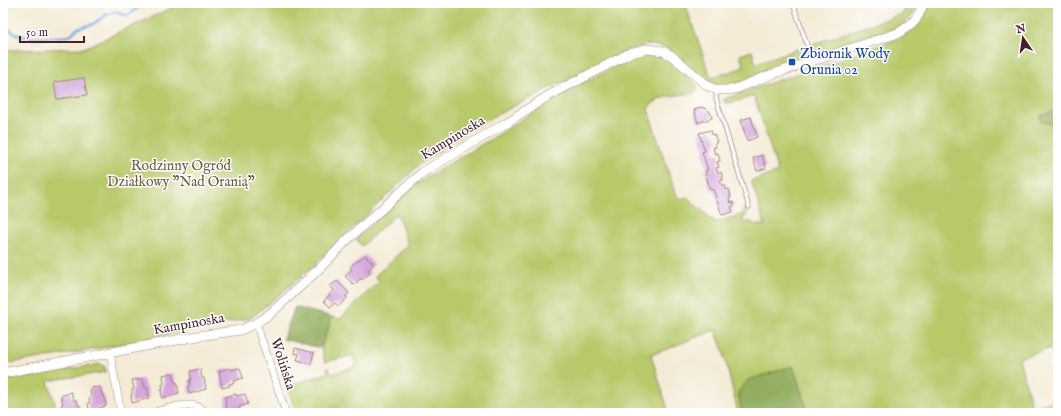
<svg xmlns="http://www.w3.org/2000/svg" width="1061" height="416" font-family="'IM FELL English',serif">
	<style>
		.green { fill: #b8c96b; stroke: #81744b }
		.forest { fill: #92ad5f; stroke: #6e6645 }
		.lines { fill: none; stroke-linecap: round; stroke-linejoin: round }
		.stream { stroke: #6ca6dc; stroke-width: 2.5 }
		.building { fill: #d4a7db }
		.lane-casing { stroke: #9f8580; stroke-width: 5 }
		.street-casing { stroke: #9f8580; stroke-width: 8 }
		.secondary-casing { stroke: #9f8580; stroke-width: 10 }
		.lane { stroke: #fff; stroke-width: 3.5 }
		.street { stroke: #fff; stroke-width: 7 }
		.secondary { stroke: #fff; stroke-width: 9 }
		.transit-dot { fill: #1a4fb4; stroke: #fff; stroke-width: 1.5 }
		.labels { text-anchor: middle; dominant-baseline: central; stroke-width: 3; stroke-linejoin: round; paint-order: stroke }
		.transit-label { font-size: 14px; fill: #164399; stroke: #fff; text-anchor: start }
		.street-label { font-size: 14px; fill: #4a1f2b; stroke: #fff }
		.park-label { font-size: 14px; fill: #705a41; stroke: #fff }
	</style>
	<rect width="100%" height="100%" fill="#fff"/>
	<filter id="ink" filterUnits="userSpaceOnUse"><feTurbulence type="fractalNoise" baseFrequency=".025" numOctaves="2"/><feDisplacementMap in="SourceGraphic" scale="8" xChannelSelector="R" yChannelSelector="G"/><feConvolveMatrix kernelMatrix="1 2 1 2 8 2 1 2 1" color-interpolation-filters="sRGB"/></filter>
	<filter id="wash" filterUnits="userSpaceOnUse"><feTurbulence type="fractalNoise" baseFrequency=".012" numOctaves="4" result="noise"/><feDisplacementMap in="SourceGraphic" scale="16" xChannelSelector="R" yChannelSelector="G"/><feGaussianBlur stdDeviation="0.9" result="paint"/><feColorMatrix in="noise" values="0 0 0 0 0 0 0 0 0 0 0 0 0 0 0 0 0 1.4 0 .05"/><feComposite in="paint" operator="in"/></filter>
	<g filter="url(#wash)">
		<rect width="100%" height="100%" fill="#f4ebd6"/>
		<path class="green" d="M183 3H685L711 78 744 67 740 55 752 51 756 63 804 47 803 56 800 61C778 69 732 92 711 84L667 49 659 46 645 44 644 46 626 51 562 83H560L469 129 420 164 308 271 251 318 80 352 3 364V49L13 50 84 48Z
			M901 3H917C915 17 905 24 893 30L822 53C817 52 812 51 810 45L904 13Z
			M928 3H1058V110L1040 116 1042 121 1058 126V346L1019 358 1032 407 1058 400V413H808L793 366 738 392 742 413H738L723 350 715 330 651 355 669 413H339L337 407 318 413H296L287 386 328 373 327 368H328L332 374 356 366 353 355 325 362 321 348 332 317 340 319 379 281 375 276 408 245 397 213 362 246 356 239 404 195 425 178 498 135 555 98 627 60 641 55H657L667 59 696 84 698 88 694 93C680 95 657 95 648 109L674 190 680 199 687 197 711 219 717 222 742 214 746 208 748 210V213L743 219 744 223 750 221 756 225H765L751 181 778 172 754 96 731 103H725L724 99 895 40 911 32 926 13Z
			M100 364 105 367 106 372 48 381 58 413H3V381Z"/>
		<path class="forest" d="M1058 110V126L1042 121 1039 116Z
			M295 307 332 317 321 348 283 339Z
			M793 366 808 413H742L738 392 748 380Z"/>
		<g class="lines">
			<path class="stream" d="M3 31 10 30C26 43 50 37 69 36L78 28 93 24 106 15 115 12 128 16 140 6 152 3"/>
		</g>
		<g id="blocks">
			<path class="building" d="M84 78 87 95 57 99 54 82Z
				M701 107 707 109 710 112 712 118 698 123 694 110Z
				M751 117 757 137 747 141 741 120Z
				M711 130 712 135 714 134 717 142 715 143 716 147 713 148 715 154 718 153 720 161 717 162 719 167 716 168 718 173 721 172 723 180 720 181 722 186 725 185 726 190 729 189 731 197 729 198 730 203 733 202 734 206 731 207 733 212 722 215 713 189 710 190 705 171 708 170 702 152 705 151 699 133Z
				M762 155 766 168 757 171 753 158Z
				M365 255 374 264 368 270 370 273 362 280 361 278 354 285 345 276 352 269 350 267Z
				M337 281 349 293 346 296 347 298 339 306 335 303 330 307 324 301 334 290 330 286Z
				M295 348 314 353 311 364 297 360 299 354 294 353Z
				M230 368 231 370 240 368 243 378 234 381V383L229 384 230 386 222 388 219 371Z
				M200 369 202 378H204L206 389 189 394 188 386 190 385 189 380H191L190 371Z
				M173 373 175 383 177 382 179 393 162 398 161 390H163L162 385 164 384 163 375Z
				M143 379 145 388 147 387 149 398 132 403 131 395H132V390L134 389 132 380Z
				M100 387 102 396 104 395 106 406 89 411 88 403H90L89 398 91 397 90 388Z
				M71 392 74 401 76 400 78 405H79L82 412 64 413 61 405 63 404 61 396Z
				M236 394V396L245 394 248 404 239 407 240 409 235 410V412L227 413 225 397Z"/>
		</g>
	</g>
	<g filter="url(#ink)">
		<use href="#blocks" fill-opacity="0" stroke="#9f8580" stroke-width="1"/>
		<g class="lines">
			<defs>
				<path id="lane" d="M793 3 812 60
					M717 91 716 98 749 207"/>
				<path id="street" d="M256 323 286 413
					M110 353 121 413
					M151 413C167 409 195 397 206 413"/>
				<path id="secondary" d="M3 373 198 336 241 330 256 323 270 314 320 268 346 241 423 172 506 123 548 96 630 53 647 49 663 51 672 56 708 86 717 90H725L735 89 770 75 898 33C910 26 920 18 923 3"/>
			</defs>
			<use href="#lane" class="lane-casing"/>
			<use href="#street" class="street-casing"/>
			<use href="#secondary" class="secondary-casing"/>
			<use href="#lane" class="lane"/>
			<use href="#street" class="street"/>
			<use href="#secondary" class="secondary"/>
		</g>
	</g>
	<rect class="transit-dot" x="788" y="58" width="8" height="8" rx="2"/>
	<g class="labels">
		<g class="transit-label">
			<text x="800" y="54">Zbiornik Wody<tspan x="800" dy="16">Orunia 02</tspan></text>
		</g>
		<g class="street-label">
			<text transform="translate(453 138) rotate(-31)">Kampinoska</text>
			<text transform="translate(189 324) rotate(-10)">Kampinoska</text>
			<text transform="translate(283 364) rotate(72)">Wolińska</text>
		</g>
		<g class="park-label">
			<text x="181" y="166">Rodzinny Ogród<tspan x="181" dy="16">Działkowy "Nad Oranią"</tspan></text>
		</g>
	</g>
	<rect width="1061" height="416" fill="none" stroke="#fff" stroke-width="16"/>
	<g transform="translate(1023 38) rotate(347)" stroke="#ffffff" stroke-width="3" paint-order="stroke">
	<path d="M0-3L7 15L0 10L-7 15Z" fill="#4a1f2b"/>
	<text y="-6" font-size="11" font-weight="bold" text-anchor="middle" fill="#4a1f2b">N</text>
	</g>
	<path d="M20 36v6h64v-6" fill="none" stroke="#4a1f2b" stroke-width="2"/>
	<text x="26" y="36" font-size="12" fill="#4a1f2b" stroke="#ffffff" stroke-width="3" paint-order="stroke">50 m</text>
</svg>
